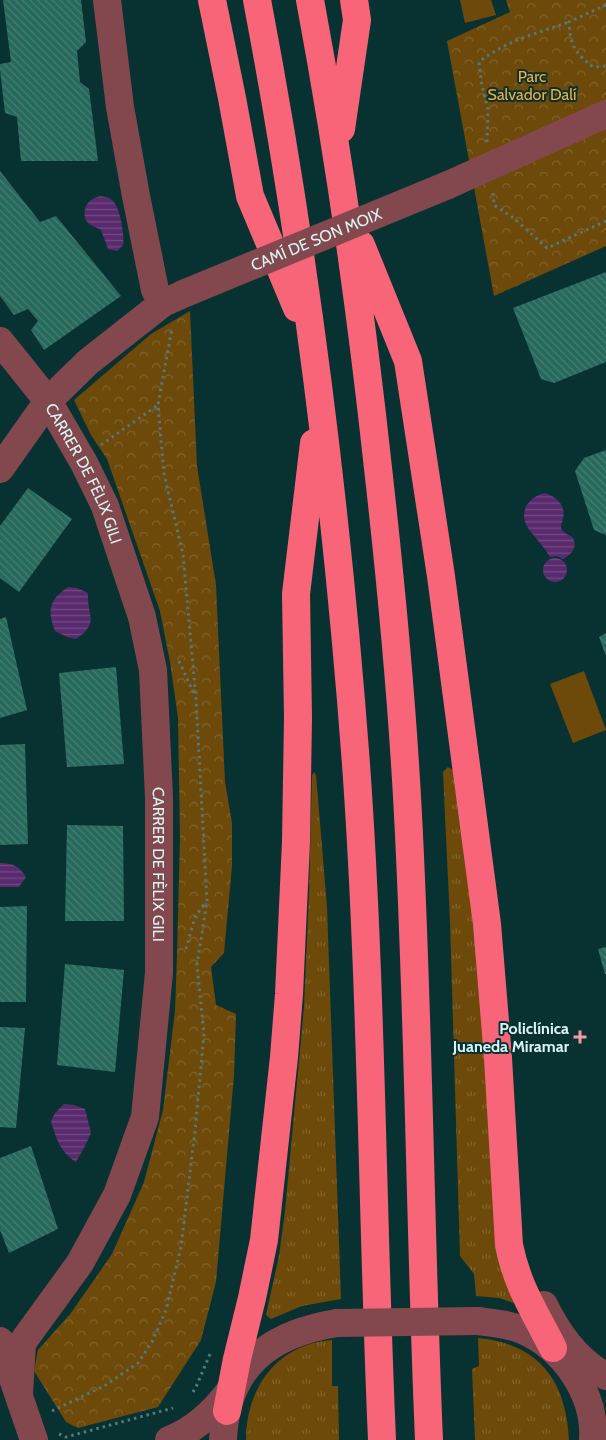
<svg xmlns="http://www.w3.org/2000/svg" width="606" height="1440" font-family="Cabin,sans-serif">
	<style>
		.grass { fill: url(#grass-tufts) }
		.park { fill: url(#park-crowns) }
		.garden { fill: #6d490a }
		.water { fill: url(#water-rules) }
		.building { fill: url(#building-back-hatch) }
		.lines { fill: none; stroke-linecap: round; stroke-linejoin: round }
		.path { stroke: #557979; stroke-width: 3; stroke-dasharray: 2.5 4; stroke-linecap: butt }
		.minor { stroke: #83484d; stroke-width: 28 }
		.highway { stroke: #f86579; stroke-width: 28 }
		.minor-bridge { stroke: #83484d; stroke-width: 28 }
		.poi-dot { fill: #f49aa1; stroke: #083232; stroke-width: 2 }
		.labels { text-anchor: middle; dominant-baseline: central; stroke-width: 4; stroke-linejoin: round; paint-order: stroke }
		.park-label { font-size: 16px; fill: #f6ae3a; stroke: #083232 }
		.street-label { font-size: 16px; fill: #daf4f4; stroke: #083232 }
		.poi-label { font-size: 16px; font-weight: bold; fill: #daf4f4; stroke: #083232; text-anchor: end }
	</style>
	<defs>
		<pattern id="grass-tufts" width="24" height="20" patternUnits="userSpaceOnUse" patternTransform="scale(1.25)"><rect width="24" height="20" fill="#6d490a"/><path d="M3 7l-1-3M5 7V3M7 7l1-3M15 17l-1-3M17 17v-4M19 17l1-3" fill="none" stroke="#81642e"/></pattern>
		<pattern id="park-crowns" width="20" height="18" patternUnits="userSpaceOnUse" patternTransform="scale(1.25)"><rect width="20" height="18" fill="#6d490a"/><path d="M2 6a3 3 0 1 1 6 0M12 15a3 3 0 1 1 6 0" fill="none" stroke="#81642e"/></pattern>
		<pattern id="water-rules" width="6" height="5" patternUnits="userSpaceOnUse" patternTransform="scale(1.25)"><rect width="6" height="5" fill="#5a2a6e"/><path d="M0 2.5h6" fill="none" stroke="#714a83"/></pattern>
		<pattern id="building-back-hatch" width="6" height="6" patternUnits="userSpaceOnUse" patternTransform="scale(1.25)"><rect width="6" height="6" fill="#27695a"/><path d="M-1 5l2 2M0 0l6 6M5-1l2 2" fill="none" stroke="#467f72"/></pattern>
	</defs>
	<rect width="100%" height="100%" fill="#083232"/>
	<path class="grass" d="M448 767 453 770 477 949 487 1078 497 1252 501 1268 514 1303 499 1298 476 1296 474 1274 460 1256 450 922 443 772Z
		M314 772 316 775 327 907 341 1299 302 1306 271 1319 266 1315 279 1256 285 1211 304 1007 309 894 312 775Z
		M478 1338C539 1344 566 1380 569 1440H475L472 1369 479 1366Z
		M332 1340V1386H338L339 1440H246C246 1388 277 1344 332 1340Z"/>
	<path class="park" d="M506 0H606V246L494 296 447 41 510 12Z
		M190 311 197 466 216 585 225 782 232 823V866L224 953 211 967 216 1005 236 1014 234 1075 216 1282 201 1340 158 1407 78 1428 66 1422 34 1371 38 1350 71 1313 112 1254 144 1182 163 1110 175 1011 177 955 180 838 178 718 170 662 160 611 107 459 91 435 74 400 151 334Z"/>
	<path class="garden" d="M460 0H491L496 15 465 23Z
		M584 671 606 730 573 743 550 684Z"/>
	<path class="water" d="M101 196C105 197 109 197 112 200 120 206 125 236 123 245L117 251 108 249 101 230 89 224 85 219C83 206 88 199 101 196Z
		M545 493C557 497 566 505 563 519 562 522 560 526 562 530 564 533 569 535 572 537 579 546 571 555 563 559L557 556 550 557C544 546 535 538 528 528 518 512 528 497 545 493Z
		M543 570a12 12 0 1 1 24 0a12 12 0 1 1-24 0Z
		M68 587 77 588 88 593C87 618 100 622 76 639L67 637 55 631C47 610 49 600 68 587Z
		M0 863C13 863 19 866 26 877L19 887H0Z
		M64 1104 74 1105 85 1109 91 1133 84 1148 76 1162C60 1152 56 1138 51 1121L55 1113Z"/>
	<path class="building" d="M3 0H81L86 42 77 51 80 82 89 89 98 161H21L17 117 5 113 0 70V64L11 62Z
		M0 171 40 222 56 216 121 296 44 350 31 330 38 321 28 309 14 315 0 296Z
		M606 272V362L554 383 541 379 513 308Z
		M606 450V535L594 530 575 471 584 458Z
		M28 488 72 519 19 592 0 578V526Z
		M6 617 27 710 0 718V619Z
		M606 633V656L599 637Z
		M116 667 124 764 67 767 59 673Z
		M25 744 28 844 0 845V745Z
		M67 825 123 826 124 921H65Z
		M27 906 26 1002H0V907Z
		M606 947V974H605L598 949Z
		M65 964 124 970 115 1072 57 1065Z
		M0 1027 25 1028 16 1128 0 1127Z
		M31 1146 58 1229 9 1253 0 1230V1158Z"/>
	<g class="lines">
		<path class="path" d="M606 5 569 22C570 45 575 53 593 67L606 66
			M487 142 488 109 482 86 479 62C505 41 538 33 569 22
			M493 193 494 205 515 219 547 248 606 221
			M101 445 158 405
			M179 661 195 696
			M186 949 195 917 205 903
			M193 1392 196 1387 211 1352
			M52 1411 106 1385 138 1363 152 1342 166 1310 181 1247 195 1131 204 1034 197 965 207 901 196 699 183 554 164 474 158 405 172 328
			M59 1434 66 1437 173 1408"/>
		<g class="minor">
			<path d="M107 0 120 107 136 196 155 290 163 303"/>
			<path d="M448 185 606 114"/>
			<path id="s1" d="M0 341 48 401 84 463 105 506 142 617 153 670 159 797V973L145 1117 117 1195 80 1263 22 1343 19 1394"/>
			<path d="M0 469 48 401 88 362 163 303 179 296"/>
			<path d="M544 1305C558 1334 577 1361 606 1376"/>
			<path d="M477 1321C493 1323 508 1324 522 1330 564 1348 596 1394 593 1440"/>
			<path d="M0 1341 34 1440"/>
			<path d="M169 1440C195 1430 215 1411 231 1389"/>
			<path d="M223 1440C226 1366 269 1334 337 1323"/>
		</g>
		<path class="highway" d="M212 0 232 98 250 196 297 308
			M257 0C305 252 337 508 356 764 372 989 372 1215 382 1440
			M310 0C339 155 361 311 378 468 391 583 402 699 408 815 419 1023 420 1232 429 1440
			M341 129 357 20 354 0
			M361 245 408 361 441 576 487 924 498 1058 509 1245C517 1286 535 1312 553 1348
			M227 1411 237 1359 252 1298 264 1240 284 1057 289 994 296 842 298 717 296 594 314 443"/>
		<g class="minor-bridge">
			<path id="s2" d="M183 294 448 185"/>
			<path d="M337 1323 477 1321"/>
		</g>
	</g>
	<path class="poi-dot" d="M577.5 1029.5h5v5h5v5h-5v5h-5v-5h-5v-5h5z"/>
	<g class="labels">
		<g class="park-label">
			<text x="532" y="76">Parc<tspan x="532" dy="18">Salvador Dalí</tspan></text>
		</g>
		<g class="street-label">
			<text stroke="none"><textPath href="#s2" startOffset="144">CAMÍ DE SON MOIX</textPath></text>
			<text stroke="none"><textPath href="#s1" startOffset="158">CARRER DE FÈLIX GILI</textPath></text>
			<text stroke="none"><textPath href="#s1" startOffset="562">CARRER DE FÈLIX GILI</textPath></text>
		</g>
		<g class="poi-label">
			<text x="569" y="1028">Policlínica<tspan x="569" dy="18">Juaneda Miramar</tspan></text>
		</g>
	</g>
</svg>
